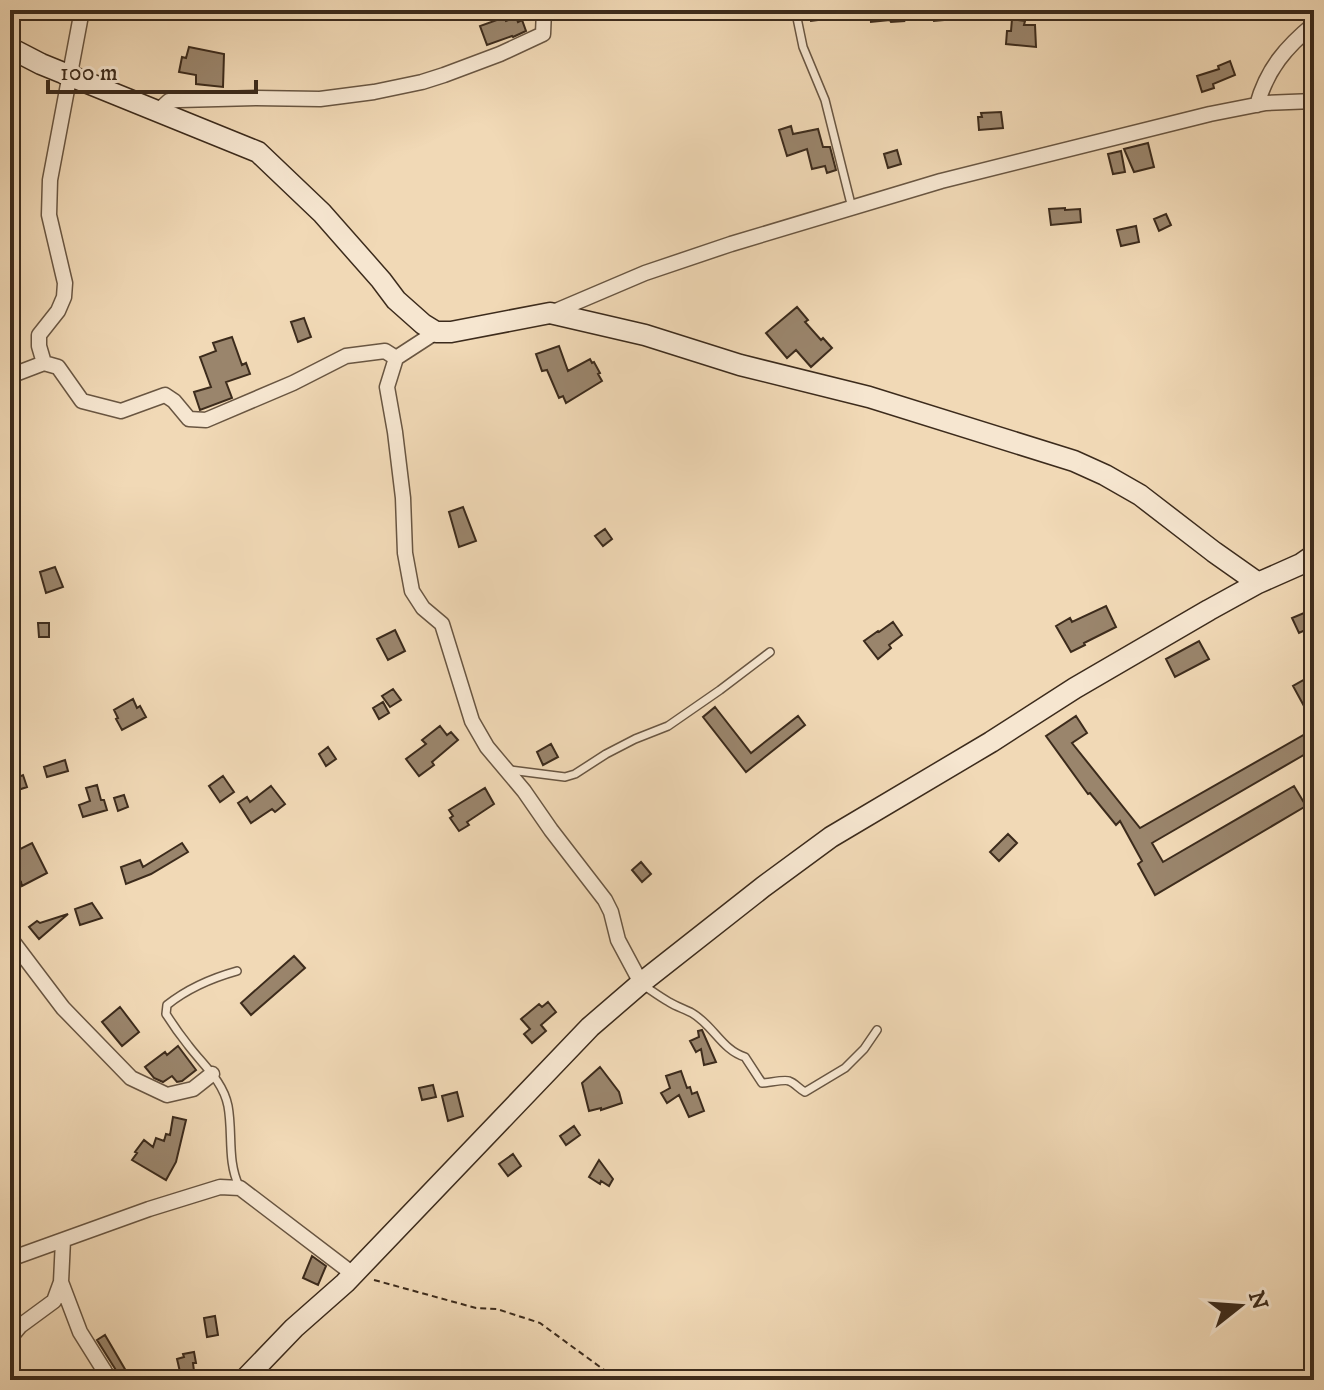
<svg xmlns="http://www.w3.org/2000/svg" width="1324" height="1390" font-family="'IM FELL DW Pica',serif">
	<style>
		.building { fill: #9a856c; stroke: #3c2b1c; stroke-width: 2 }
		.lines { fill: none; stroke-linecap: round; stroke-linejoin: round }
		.lane-casing { stroke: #695642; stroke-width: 10 }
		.street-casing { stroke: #695642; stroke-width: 17 }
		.secondary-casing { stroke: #3c2b1c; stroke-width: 23 }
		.path { stroke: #3c2b1c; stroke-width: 2; stroke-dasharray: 6 4; stroke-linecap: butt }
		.lane { stroke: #f6e6d0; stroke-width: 7 }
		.street { stroke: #f6e6d0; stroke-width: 14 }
		.secondary { stroke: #f6e6d0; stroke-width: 20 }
	</style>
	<rect width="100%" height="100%" fill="#f1d9b6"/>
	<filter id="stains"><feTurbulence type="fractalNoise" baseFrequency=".0025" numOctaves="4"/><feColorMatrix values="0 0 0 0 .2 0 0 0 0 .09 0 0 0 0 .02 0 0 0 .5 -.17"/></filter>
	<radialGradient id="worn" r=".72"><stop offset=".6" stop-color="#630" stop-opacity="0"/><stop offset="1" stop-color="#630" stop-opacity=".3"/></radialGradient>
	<path class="building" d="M809 10H842L843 17 811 21Z
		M870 10H910V18L903 19 904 21 891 22 890 20 871 22Z
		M933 10H966V18L934 21Z
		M505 17 506 21 516 17 518 22 522 20 526 31 513 37 512 36 487 45 480 26Z
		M1012 19 1025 21 1024 25H1035L1036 47 1006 44 1007 31H1011Z
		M189 47 224 54 223 87 196 84V75L179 72 182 57 186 58Z
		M1230 61 1235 75 1213 84 1214 88 1202 92 1197 76 1219 69 1218 66Z
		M1001 112 1003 128 979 130 978 117H982L981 113Z
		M791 126 793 134 818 129 823 147H830L836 170 827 173 825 166 812 169 807 149 787 156 779 130Z
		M1148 143 1154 167 1134 172 1124 149Z
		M897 150 901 164 888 168 884 154Z
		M1121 151 1125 172 1113 174 1108 154Z
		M1065 208V210L1080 209 1081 222 1051 225 1049 209Z
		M1166 214 1171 225 1159 231 1154 219Z
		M1136 226 1139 242 1121 246 1117 230Z
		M797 307 808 320 805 322 821 340 823 338 832 348 811 367 796 350 787 358 766 333Z
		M304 318 311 337 298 342 291 322Z
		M232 337 242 365 246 363 250 374 226 382 232 398 200 410 194 392 211 387 200 357 216 351 213 343Z
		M559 346 568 371 590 359 592 363 594 362 600 373 598 374 602 381 566 403 563 396 559 398 547 370 542 371 536 354Z
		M463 507 476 541 459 547 449 512Z
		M605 529 612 539 603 546 595 536Z
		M55 567 63 587 46 593 40 572Z
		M1106 606 1116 627 1084 643 1085 645 1071 652 1056 626 1070 618 1072 622Z
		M1311 610 1314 616V626L1299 633 1292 618Z
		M893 622 902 635 889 645 891 648 878 659 864 641 878 631 879 632Z
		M38 623H49V637H39Z
		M395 630 405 651 388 660 377 639Z
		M1199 641 1209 659 1175 677 1166 659Z
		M1309 677 1314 687V700L1304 706 1293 686Z
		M393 689 401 700 390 707 382 696Z
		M133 699 137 708 140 706 146 717 122 730 116 719 118 718 114 710Z
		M383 702 389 713 379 719 373 708Z
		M715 707 751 753 798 716 805 725 746 772 703 717Z
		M1076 716 1087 733 1072 743 1140 828 1314 729V749L1152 843 1163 862 1294 786 1306 806 1155 895 1138 864 1142 861 1120 821 1116 825 1090 793 1088 794 1046 736Z
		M440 726 447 735 451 732 458 740 432 762 434 765 419 776 406 759 426 744 422 740Z
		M551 744 558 757 543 765 537 752Z
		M328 747 336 759 326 766 319 754Z
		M65 760 68 771 47 777 44 767Z
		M23 775 27 787 15 791 12 780Z
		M223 776 234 792 220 802 209 786Z
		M97 785 101 800H104L107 810 83 817 79 805 90 801 86 788Z
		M271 786 285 804 275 812 272 809 251 823 238 803 247 797 250 802Z
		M485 788 494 804 467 822 469 825 459 831 450 818 453 816 449 810Z
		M124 795 128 807 118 811 114 798Z
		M1008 834 1017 843 999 861 990 852Z
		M32 843 47 873 22 886 21 882 14 886 10 878V854Z
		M182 843 188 852 151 874 126 884 121 867 140 860 143 867Z
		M641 862 651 874 642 882 632 870Z
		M92 903 102 918 80 925 75 909Z
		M68 914 39 939 29 927 37 921 40 923Z
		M294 956 305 968 251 1015 241 1003Z
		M548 1002 556 1012 541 1025 546 1031 532 1043 524 1034 530 1029 521 1019 539 1004 542 1007Z
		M120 1007 139 1032 122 1046 102 1022Z
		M702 1030 716 1062 704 1065 701 1049 696 1052 690 1041 699 1037 698 1031Z
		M178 1046 196 1070 182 1081 177 1082 172 1076 163 1082 154 1078 145 1067 165 1052 167 1055Z
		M600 1067 619 1092 622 1103 601 1110V1108L589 1111 582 1083Z
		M681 1071 687 1088 690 1087 692 1094 697 1092 704 1111 689 1117 679 1095 667 1103 661 1093 670 1088 666 1076Z
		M433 1085 436 1097 422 1100 419 1088Z
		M457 1092 463 1116 448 1121 442 1096Z
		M173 1117 186 1120 176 1162 166 1180 132 1160 137 1153 135 1152 144 1140 153 1147 156 1138 164 1141 166 1134 170 1135Z
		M574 1126 580 1135 566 1145 560 1136Z
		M513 1154 521 1166 508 1176 499 1164Z
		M599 1160 613 1179 609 1186 601 1181 600 1184 589 1177Z
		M312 1256 326 1266 318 1285 303 1278Z
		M215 1316 218 1335 207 1337 204 1318Z
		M105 1335 126 1371 119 1375 97 1340Z
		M194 1352 196 1363H193L194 1371 180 1372 177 1359 184 1357 183 1354Z"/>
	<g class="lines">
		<defs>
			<path id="lane" d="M804 15 797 18 803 47 825 100 852 208
				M510 770 565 777 575 774 606 754 635 739 668 726 720 690 770 652
				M237 971C212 978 187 989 167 1005L166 1014C173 1025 180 1035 188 1045 203 1065 223 1081 228 1106 233 1133 227 1161 239 1186
				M643 985C652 991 660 997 669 1002 677 1007 685 1009 692 1013 713 1025 722 1050 745 1057L762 1083C768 1083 785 1079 789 1081 795 1083 799 1089 805 1092L845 1068 864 1049 877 1030"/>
			<path id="street" d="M1257 105C1267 69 1286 47 1314 24
				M158 111 169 101 179 100 256 98 320 99 374 92 422 82 444 75 500 54 543 34 544 10
				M551 313 645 273 731 244 941 181 1210 114 1266 103 1314 101
				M436 332 396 358 387 387 395 432 403 498 405 553 412 591 423 608 442 624 472 721 487 747 524 791 551 830 605 900 611 912 618 940 641 983
				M44 363 39 346V335L58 311 64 297 65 283 49 215 50 180 82 10
				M10 376 44 363 58 367 82 401 121 411 165 395 174 401 189 419 206 420 293 383 346 356 385 351 396 358
				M10 938 63 1008 131 1078 167 1095 193 1089 212 1074
				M63 1240 61 1282 80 1332 110 1380
				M10 1259 149 1209 220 1187 240 1188 353 1274
				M10 1338 20 1326 54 1301 61 1282
				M91 1380 104 1370"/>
			<path id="secondary" d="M10 48 41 64 258 152 322 213 381 280 396 300 423 324 436 332H451L550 313 645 335 740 365 869 397 1074 461 1105 475 1140 495 1214 552 1258 583
				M244 1380 294 1328 345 1283 590 1027 641 983 763 887 831 837 991 742 1075 688 1209 610 1258 583 1301 564 1314 555"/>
		</defs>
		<use href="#lane" class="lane-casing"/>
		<use href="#street" class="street-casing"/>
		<use href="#secondary" class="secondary-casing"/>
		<path class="path" d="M374 1280 476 1308 497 1309 540 1323 611 1375 622 1380"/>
		<use href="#lane" class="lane"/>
		<use href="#street" class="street"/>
		<use href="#secondary" class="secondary"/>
	</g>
	<rect width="1324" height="1390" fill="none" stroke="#f1d9b6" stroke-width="40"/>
	<rect x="12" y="12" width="1300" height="1366" fill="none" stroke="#3c2b1c" stroke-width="4"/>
	<rect x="20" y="20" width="1284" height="1350" fill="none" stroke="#3c2b1c" stroke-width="2"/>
	<g transform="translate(1240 1306) rotate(73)" stroke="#f6e6d0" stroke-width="6" paint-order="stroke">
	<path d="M0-6L14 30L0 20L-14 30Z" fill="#3c2b1c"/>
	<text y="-12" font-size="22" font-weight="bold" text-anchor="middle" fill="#3c2b1c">N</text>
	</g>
	<path d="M48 80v12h208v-12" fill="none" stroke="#3c2b1c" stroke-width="4"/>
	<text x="60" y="80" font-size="24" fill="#3c2b1c" stroke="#f6e6d0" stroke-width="6" paint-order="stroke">100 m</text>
	<rect width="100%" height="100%" filter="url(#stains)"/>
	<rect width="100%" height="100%" fill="url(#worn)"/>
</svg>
